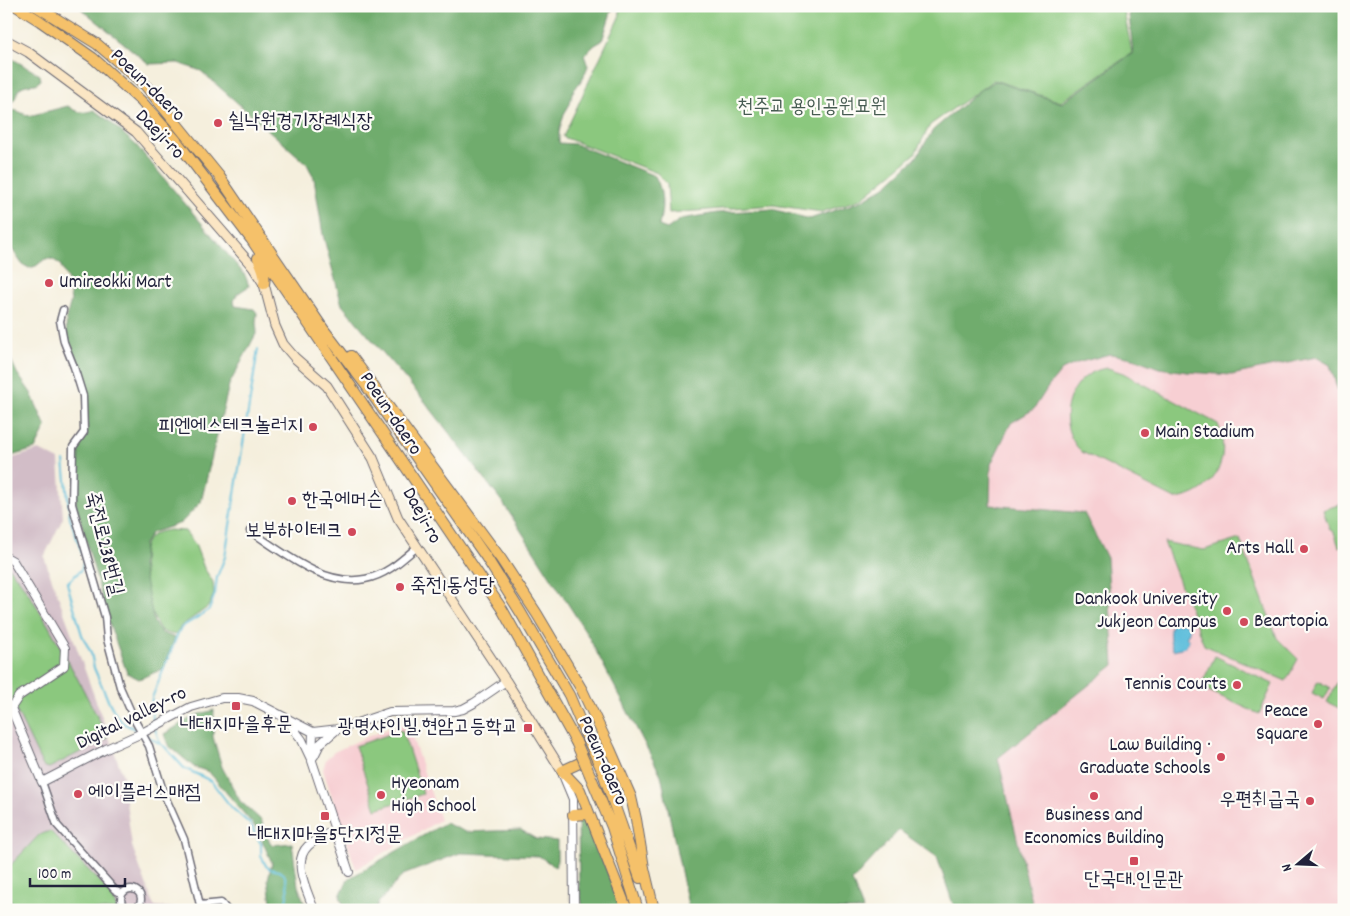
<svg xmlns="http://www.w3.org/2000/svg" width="1350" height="916" font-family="Dekko,'Poor Story',sans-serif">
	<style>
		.built { fill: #f7cfd3 }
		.industrial { fill: #d2bdc7 }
		.green { fill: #8bc87e; stroke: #56755c }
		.forest { fill: #70ac6d; stroke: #496754 }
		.water { fill: #5dbedb; stroke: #40708b }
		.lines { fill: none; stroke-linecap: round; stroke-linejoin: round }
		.stream { stroke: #5dbedb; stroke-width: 2 }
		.minor-casing { stroke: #6c6a74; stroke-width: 9 }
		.tertiary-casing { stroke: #6c6a74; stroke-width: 10 }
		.secondary-casing { stroke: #6c6a74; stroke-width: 11 }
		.trunk-casing { stroke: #6c6a74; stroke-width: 12 }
		.minor { stroke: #fff; stroke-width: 6 }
		.tertiary { stroke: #fff; stroke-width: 8 }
		.secondary { stroke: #fbe6c4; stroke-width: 9 }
		.trunk { stroke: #f5c16b; stroke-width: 10 }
		.trunk-bridge-casing { stroke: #6c6a74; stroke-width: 12; stroke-linecap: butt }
		.trunk-bridge { stroke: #f5c16b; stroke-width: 10 }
		.poi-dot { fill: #d1495b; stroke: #fdfcf7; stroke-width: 2 }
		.labels { text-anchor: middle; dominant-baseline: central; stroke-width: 4.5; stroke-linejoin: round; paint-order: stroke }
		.street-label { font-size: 20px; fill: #22223b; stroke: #fdfcf7 }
		.park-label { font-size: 20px; fill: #475c52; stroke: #fdfcf7 }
		.poi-label { font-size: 20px; fill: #22223b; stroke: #fdfcf7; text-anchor: end }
	</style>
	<rect width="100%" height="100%" fill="#fdfcf7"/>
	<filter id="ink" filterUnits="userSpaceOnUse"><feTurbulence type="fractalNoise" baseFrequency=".02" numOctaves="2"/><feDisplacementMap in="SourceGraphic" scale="10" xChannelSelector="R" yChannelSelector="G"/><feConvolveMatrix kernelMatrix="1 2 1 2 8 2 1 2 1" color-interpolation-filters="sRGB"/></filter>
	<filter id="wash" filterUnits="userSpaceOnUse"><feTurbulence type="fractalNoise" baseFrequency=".0096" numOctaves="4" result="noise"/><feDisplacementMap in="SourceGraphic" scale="20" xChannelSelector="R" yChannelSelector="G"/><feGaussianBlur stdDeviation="1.12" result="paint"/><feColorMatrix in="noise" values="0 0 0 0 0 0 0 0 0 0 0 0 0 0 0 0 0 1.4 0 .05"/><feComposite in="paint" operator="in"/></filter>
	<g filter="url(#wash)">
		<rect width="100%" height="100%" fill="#f5efdd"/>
		<path class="built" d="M1110 354 1133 358 1159 368 1187 372 1232 375 1316 357 1330 365 1344 410V910H1001L998 758 1114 664 1107 558 990 505 991 464 1011 423 1034 409 1048 387 1062 370 1078 363Z
			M407 722 440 820 356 869 323 770 326 759 334 752 364 738Z"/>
		<path class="industrial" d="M39 450 59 460 63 518 44 557 127 787 126 802 132 846 154 906 194 910H14L6 896V460Z"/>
		<path class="green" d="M618 6H1123L1132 53 1061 102 994 80 930 125 915 154 861 199 822 212 773 205 669 213 667 184 657 173 563 137 620 15Z
			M1108 368 1123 373 1218 424C1232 459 1214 495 1175 499L1082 452C1052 424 1068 372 1108 368Z
			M1344 503V545L1339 547 1334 532 1330 530 1323 510Z
			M169 530 185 531 195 544 204 568 213 582 214 594 208 607 181 626 175 635C170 634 164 633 161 630 149 618 138 557 146 543 151 533 159 532 169 530Z
			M1240 539 1277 638 1298 659 1286 681 1204 645 1164 542 1204 550Z
			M6 565C24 583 35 604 48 625 69 662 89 700 108 738L49 768 43 766 18 714 6 695Z
			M1215 656 1273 684 1259 714 1200 687Z
			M1339 679 1344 682V699L1339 708 1327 702Z
			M1318 681 1330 688 1324 699 1312 693Z
			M402 730 423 794 376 809 355 746Z
			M50 831 111 893 117 910H17L15 908 6 891V870L39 835Z"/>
		<path class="forest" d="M78 6H613L602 41 595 45 584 55 588 66 583 78 572 93 570 104 564 114 559 132V143L575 144 655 176C664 193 663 207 659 226L667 229 681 219 717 213 772 209 810 219 861 201 887 185 916 158 933 130 980 90 995 81 1062 103 1133 53 1128 6H1344V410L1330 365 1316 357 1232 375 1187 372 1159 368 1133 358 1110 354 1077 363 1062 370 1048 387 1034 409 1011 423 991 464 990 505 1084 513 1107 558 1114 665 998 758 1034 910H955L937 857 899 830 852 881 863 910H689L661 775 586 632 503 503 426 403 342 305 323 235 314 178 307 164 201 71 178 63 149 64Z
			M6 55 40 75 41 80 36 84C10 85 23 95 9 104L11 110 17 111 29 116 68 106C77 113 83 114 94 110L108 120 136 145 245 275 249 286 237 294 234 301 235 306 254 309 257 313 256 323 257 332 229 385 201 502 181 523 151 533 144 544 142 565 154 623 162 633 175 638 163 669 139 679 127 673 108 620 76 504V447L87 431V398L77 364 67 341 66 318 71 301 68 281 60 264 52 259H45L36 266 29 268 22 264 6 240Z
			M6 349 17 373 31 393 46 427 35 449 8 457 6 456Z
			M214 710 213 737 222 767 240 801 261 820 268 839 272 845 292 843 298 886 307 910H272L268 879 272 863 257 829 209 772 194 767 168 745 164 734 196 715Z
			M585 817 608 873 620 910H583L579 885 578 818Z
			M445 823 466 832 521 830 536 839 557 841V862L555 867 539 856 460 853 403 875 378 903 376 910H345L340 896 348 879Z"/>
		<path class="water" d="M1173 621 1177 624 1183 622 1189 627V632L1186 637 1189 640 1185 647 1173 650C1169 641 1168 630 1173 621Z"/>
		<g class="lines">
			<path class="stream" d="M64 461 70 518 84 560 81 570 67 583 82 635 91 653 94 668 108 700 117 717 123 723 137 730
				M154 724 151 708 152 698 179 631 182 627 209 610 215 594 217 577 225 557 258 349
				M155 729 160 743
				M146 735 165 747 184 768 211 781 231 807 250 824 261 844V855L266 866 270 869 279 871 284 874 286 880 288 891 284 910"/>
		</g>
	</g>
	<g filter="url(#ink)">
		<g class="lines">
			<defs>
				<path id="minor" d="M63 310 60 321 64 342 74 367 83 396 84 432 73 447 72 504 105 617 107 639 120 687 135 721 149 746 164 794 184 839 200 905 221 903 227 910
					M250 531C283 552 323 587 365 579 385 576 402 560 417 547
					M42 782 57 825 115 890 122 894
					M121 899a10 10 0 1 1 20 0a10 10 0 1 1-20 0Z"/>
				<path id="tertiary" d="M6 557 13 561 65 648 64 666 19 696 11 708
					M6 703 11 708 42 782 106 749 142 733 191 707 222 698H238L253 701 313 732 339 729 390 712 454 711 463 709 474 703 506 681
					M287 720 302 740 311 759
					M313 732 312 761 349 872
					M314 756 320 744 335 731
					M563 775 573 799 574 910
					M314 910C308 892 291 862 308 846 315 839 326 835 335 830"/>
				<path id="secondary" d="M6 40 28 52 136 132 253 267 264 284 275 326 283 344 295 358 327 386 373 458 398 518 506 681 562 771"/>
				<path id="trunk" d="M16 6 40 21 93 58 141 101 175 139 251 239 502 609 576 742
					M36 6 97 44 145 85 219 176 324 330 365 384 486 557 521 613 569 695 585 733
					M258 258C262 267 266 275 264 284
					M351 356 501 559 537 614 582 690 610 749 631 797 636 819 644 868 654 910
					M610 749 562 771 580 790 627 910
					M602 770 640 878
					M590 775 612 827 638 910
					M573 815 589 814"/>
			</defs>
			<use href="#minor" class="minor-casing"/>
			<use href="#tertiary" class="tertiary-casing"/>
			<use href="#secondary" class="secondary-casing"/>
			<use href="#trunk" class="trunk-casing"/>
			<use href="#minor" class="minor"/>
			<use href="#tertiary" class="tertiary"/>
			<use href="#secondary" class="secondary"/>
			<use href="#trunk" class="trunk"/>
			<defs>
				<path id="trunk-bridge" d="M585 733 602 770
					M576 742 590 775"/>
			</defs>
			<use href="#trunk-bridge" class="trunk-bridge-casing"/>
			<use href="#trunk-bridge" class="trunk-bridge"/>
		</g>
	</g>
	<g class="poi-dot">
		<circle cx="218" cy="123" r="5"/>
		<circle cx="49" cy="283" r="5"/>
		<circle cx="313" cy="427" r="5"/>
		<circle cx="1145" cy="433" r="5"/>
		<circle cx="292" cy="501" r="5"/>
		<circle cx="352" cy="532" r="5"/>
		<circle cx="1304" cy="549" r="5"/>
		<circle cx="400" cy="587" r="5"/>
		<circle cx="1227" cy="611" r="5"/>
		<circle cx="1244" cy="622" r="5"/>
		<circle cx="1237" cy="685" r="5"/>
		<rect x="231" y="701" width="10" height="10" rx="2.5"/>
		<circle cx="1318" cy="724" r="5"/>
		<rect x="523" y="723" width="10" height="10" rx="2.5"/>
		<circle cx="1221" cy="757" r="5"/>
		<circle cx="78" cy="794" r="5"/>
		<circle cx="381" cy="795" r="5"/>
		<circle cx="1094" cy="796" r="5"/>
		<circle cx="1310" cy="801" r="5"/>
		<rect x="320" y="811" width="10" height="10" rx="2.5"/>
		<rect x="1129" y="856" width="10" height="10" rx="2.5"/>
	</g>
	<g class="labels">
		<g class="street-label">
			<text transform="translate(147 86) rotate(44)">Poeun-daero</text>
			<text transform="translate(159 135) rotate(46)">Daeji-ro</text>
			<text transform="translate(390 414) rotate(56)">Poeun-daero</text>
			<text transform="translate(421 516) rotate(61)">Daeji-ro</text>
			<text transform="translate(103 544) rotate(76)">죽전로238번길</text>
			<text transform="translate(132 719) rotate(-26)">Digital valley-ro</text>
			<text transform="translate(602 761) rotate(66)">Poeun-daero</text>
		</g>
		<g class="park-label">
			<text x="812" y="108">천주교 용인공원묘원</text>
		</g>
		<g class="poi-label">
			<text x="228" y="123" text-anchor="start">쉴낙원경기장례식장</text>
			<text x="59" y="283" text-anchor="start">Umireokki Mart</text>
			<text x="303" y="427">피엔에스테크놀러지</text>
			<text x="1155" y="433" text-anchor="start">Main Stadium</text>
			<text x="302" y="501" text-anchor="start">한국에머슨</text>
			<text x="342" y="532">보부하이테크</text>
			<text x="1294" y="549">Arts Hall</text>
			<text x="410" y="587" text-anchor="start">죽전1동성당</text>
			<text x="1217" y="600">Dankook University<tspan x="1217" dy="23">Jukjeon Campus</tspan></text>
			<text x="1254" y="622" text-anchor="start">Beartopia</text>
			<text x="1227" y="685">Tennis Courts</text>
			<text x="1308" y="712">Peace<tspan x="1308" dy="23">Square</tspan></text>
			<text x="236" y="726" text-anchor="middle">내대지마을후문</text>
			<text x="518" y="728">광명샤인빌.현암고등학교</text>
			<text x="1211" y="746">Law Building ·<tspan x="1211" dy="23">Graduate Schools</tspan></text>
			<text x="391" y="784" text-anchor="start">Hyeonam<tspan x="391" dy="23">High School</tspan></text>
			<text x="88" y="794" text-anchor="start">에이플러스매점</text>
			<text x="1300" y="801">우편취급국</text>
			<text x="1094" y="816" text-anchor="middle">Business and<tspan x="1094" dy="23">Economics Building</tspan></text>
			<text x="325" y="836" text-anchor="middle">내대지마을5단지정문</text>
			<text x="1134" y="881" text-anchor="middle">단국대.인문관</text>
		</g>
	</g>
	<rect width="1350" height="916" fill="none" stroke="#fdfcf7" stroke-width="25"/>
	<g transform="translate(1298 864) rotate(251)" stroke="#fdfcf7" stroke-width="4" paint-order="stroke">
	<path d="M0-4L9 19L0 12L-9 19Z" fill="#22223b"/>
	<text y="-8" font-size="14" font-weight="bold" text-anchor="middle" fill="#22223b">N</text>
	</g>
	<path d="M30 878v8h95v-8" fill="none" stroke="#22223b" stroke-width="2.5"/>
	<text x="38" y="878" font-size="15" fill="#22223b" stroke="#fdfcf7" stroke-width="4" paint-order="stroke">100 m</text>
</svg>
